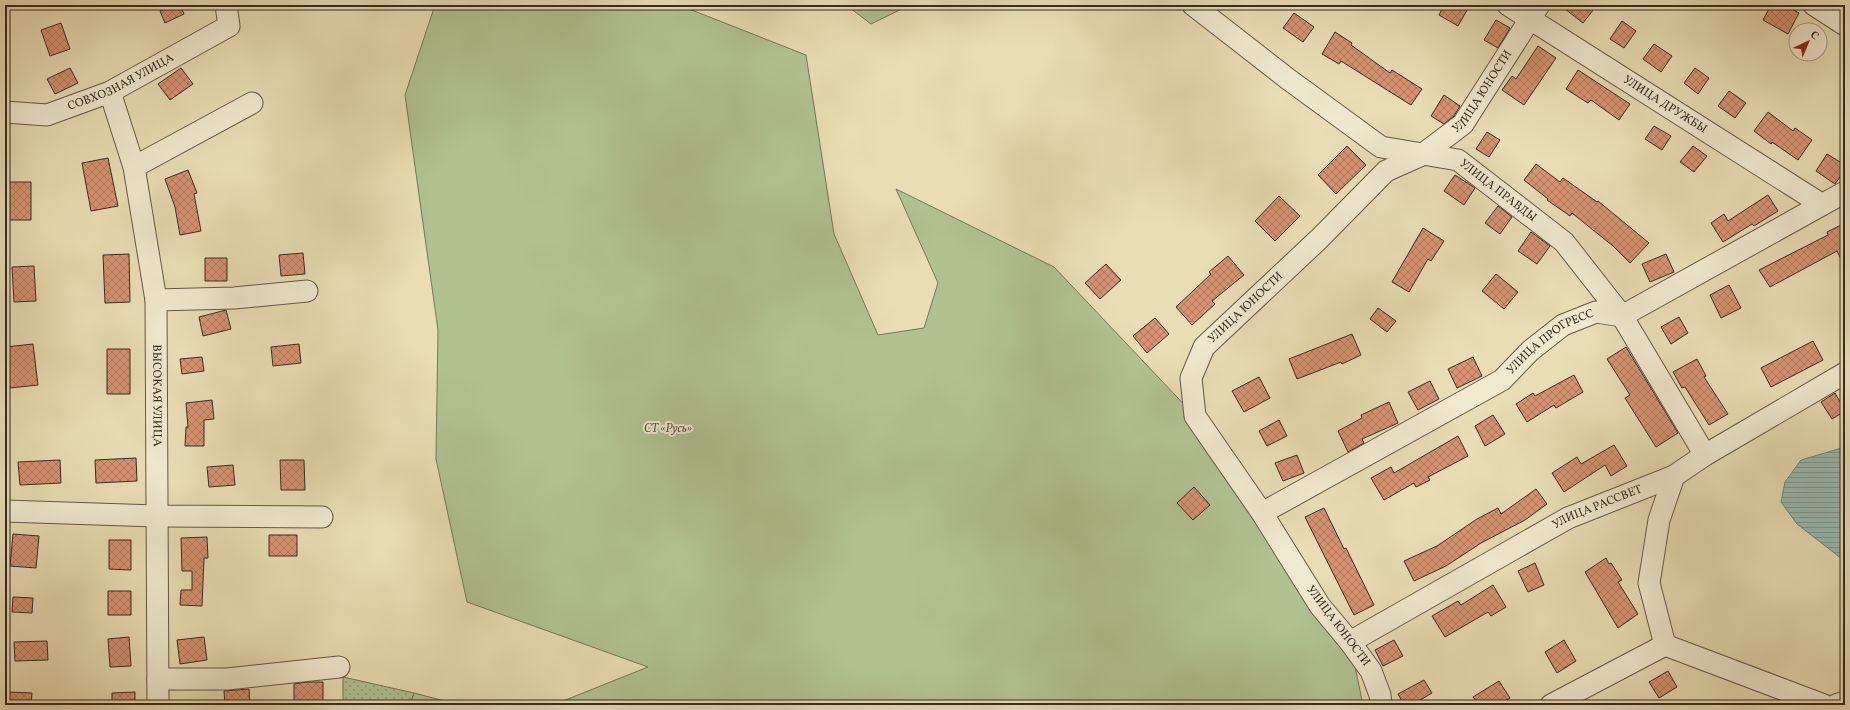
<svg xmlns="http://www.w3.org/2000/svg" width="1850" height="710" font-family="Vollkorn,serif">
	<style>
		.grass { fill: url(#grass-dots); stroke: #74765a }
		.garden { fill: #b1c291; stroke: #74765a }
		.water { fill: url(#water-rules); stroke: #718179 }
		.building { fill: url(#building-cross-hatch); stroke: #372b22 }
		.lines { fill: none; stroke-linecap: round; stroke-linejoin: round }
		.minor-casing { stroke: #645846; stroke-width: 23 }
		.minor { stroke: #f1e9ce; stroke-width: 21 }
		.labels { text-anchor: middle; dominant-baseline: central; stroke-width: 4; stroke-linejoin: round; paint-order: stroke }
		.street-label { font-size: 12px; fill: #372b22; stroke: #f1e9ce }
		.park-label { font-size: 12px; font-style: italic; fill: #56513e; stroke: #f1e9ce }
	</style>
	<defs>
		<pattern id="grass-dots" width="8" height="8" patternUnits="userSpaceOnUse"><rect width="8" height="8" fill="#b1c291"/><path d="M2 2h.1M6 6h.1" fill="none" stroke="#919e76" stroke-width="1.8" stroke-linecap="round"/></pattern>
		<pattern id="water-rules" width="6" height="5" patternUnits="userSpaceOnUse"><rect width="6" height="5" fill="#98bbb3"/><path d="M0 2.5h6" fill="none" stroke="#7d9891"/></pattern>
		<pattern id="building-cross-hatch" width="8" height="8" patternUnits="userSpaceOnUse"><rect width="8" height="8" fill="#d79373"/><path d="M0 0l8 8M0 8l8-8" fill="none" stroke="#af785e"/></pattern>
	</defs>
	<rect width="100%" height="100%" fill="#e9ddb4"/>
	<filter id="stains"><feTurbulence type="fractalNoise" baseFrequency=".005" numOctaves="4"/><feColorMatrix values="0 0 0 0 .2 0 0 0 0 .09 0 0 0 0 .02 0 0 0 .5 -.17"/></filter>
	<radialGradient id="worn" r=".72"><stop offset=".6" stop-color="#630" stop-opacity="0"/><stop offset="1" stop-color="#630" stop-opacity=".3"/></radialGradient>
	<path class="grass" d="M343 677 414 693 410 705H343Z"/>
	<path class="garden" d="M435 5H679L806 55 834 234 878 335 924 328 938 283 896 189 1054 267 1195 416 1350 642 1363 705H553L648 667 467 602 436 459 438 330 405 95Z
		M846 5H910L871 24Z
		M414 693 460 705H410Z"/>
	<path class="water" d="M1845 447V563L1842 559 1797 524 1781 502 1785 482 1801 460Z"/>
	<path class="building" d="M173 5H180L184 14 165 23 160 11Z
		M1444 5H1470L1458 26 1439 15Z
		M1560 5H1597L1583 23Z
		M1771 5H1785L1799 13 1788 34 1763 20Z
		M1294 13 1314 27 1303 42 1283 28Z
		M1496 20 1510 28 1498 48 1484 40Z
		M1622 21 1636 31 1624 48 1610 39Z
		M61 23 70 49 50 56 41 30Z
		M1335 32 1352 43 1351 45 1390 73 1392 70 1422 89 1411 105 1341 61 1339 64 1322 54Z
		M1654 44 1672 56 1661 72 1643 59Z
		M1538 46 1556 58 1524 105 1502 90 1512 76 1516 79Z
		M70 68 78 83 55 94 47 79Z
		M181 68 193 84 170 100 158 84Z
		M1695 68 1709 78 1698 94 1684 83Z
		M1578 70 1630 104 1619 120 1591 100 1588 103 1566 89Z
		M1729 91 1746 103 1735 118 1718 106Z
		M1444 95 1460 106 1454 116 1444 124 1431 116Z
		M1768 112 1793 131 1795 128 1812 140 1798 160 1772 142 1771 144 1754 131Z
		M1654 126 1671 136 1662 150 1645 139Z
		M1487 132 1500 140 1489 157 1476 149Z
		M1347 146 1366 165 1336 194 1318 175Z
		M1693 146 1707 156 1694 172 1680 162Z
		M1827 154 1845 165V170L1835 184 1816 171Z
		M108 158 118 206 91 211 82 163Z
		M1536 164 1560 182 1563 178 1597 202 1598 201 1649 243 1630 263 1613 246 1572 213 1570 216 1547 200 1548 199 1524 180Z
		M188 170 197 193 194 194 201 231 180 235 175 207 165 179Z
		M1455 175 1475 188 1464 205 1444 191Z
		M7 182H31V220H7Z
		M1768 195 1778 211 1754 226 1752 224 1723 242 1711 223 1724 214 1728 221Z
		M1279 196 1300 216 1275 241 1255 221Z
		M1498 206 1512 217 1500 234 1485 223Z
		M1845 223V267L1837 251 1770 287 1759 270 1828 235 1827 232Z
		M1423 228 1444 241 1431 261 1428 259 1409 292 1392 282Z
		M1531 232 1550 246 1537 264 1518 251Z
		M303 253 305 274 281 276 279 255Z
		M129 254 130 302 105 303 103 255Z
		M1666 254 1674 272 1650 282 1642 264Z
		M1228 256 1244 275 1212 301 1215 304 1192 325 1176 307 1211 274 1209 272Z
		M205 258H227V281H205Z
		M1106 264 1121 280 1100 299 1085 283Z
		M34 266 36 301 14 302 12 267Z
		M1496 274 1518 292 1504 309 1482 291Z
		M1729 285 1741 308 1721 318 1710 295Z
		M1378 308 1396 321 1387 332 1370 319Z
		M226 310 231 329 203 336 199 317Z
		M1679 317 1688 333 1671 344 1661 327Z
		M1155 318 1169 334 1147 353 1133 336Z
		M1352 334 1361 355 1342 364 1341 362 1297 379 1289 359Z
		M1813 341 1823 360 1771 387 1761 368Z
		M33 344 38 385 10 388 5 347Z
		M299 344 301 363 273 366 271 347Z
		M1626 347 1678 433 1656 447 1625 398 1630 395 1607 359Z
		M107 349H130V394H107Z
		M202 357 204 371 182 374 180 359Z
		M1473 357 1482 376 1457 388 1448 369Z
		M1697 359 1706 376 1704 377 1728 414 1709 425 1685 387 1682 388 1673 372Z
		M1574 375 1583 392 1556 408 1554 405 1527 422 1516 404 1533 393 1535 396Z
		M1259 377 1270 398 1244 412 1232 391Z
		M1430 381 1439 399 1418 410 1408 392Z
		M1835 393 1845 411 1832 419 1821 402Z
		M212 400 214 419 204 420V446H185L186 427H188L186 403Z
		M1389 402 1398 423 1362 439 1364 443 1348 452 1338 431 1362 418 1361 415Z
		M1493 415 1505 434 1485 446 1475 426Z
		M1279 420 1287 436 1267 446 1259 431Z
		M1458 436 1468 456 1428 477 1430 480 1416 487 1414 483 1384 500 1371 478 1391 467 1394 473Z
		M1614 445 1627 466 1611 476 1605 465 1564 492 1552 473 1577 457 1581 464Z
		M1297 455 1304 473 1283 481 1275 463Z
		M136 458 137 481 96 483 95 460Z
		M60 460 61 483 20 485 18 462Z
		M280 460H304L305 490H281Z
		M233 465 235 485 209 487 207 467Z
		M1194 487 1210 505 1193 520 1177 503Z
		M1536 489 1547 504 1525 520 1481 543 1446 566 1414 581 1404 561 1437 546 1477 519 1498 508 1501 514Z
		M1324 508 1344 549 1346 548 1374 605 1354 615 1305 517Z
		M13 534 39 536 36 568 10 566Z
		M269 535H297V556H269Z
		M207 537 208 558H204L202 606 180 605 181 590H192V571H182L181 538Z
		M109 540H131V570L109 569Z
		M1606 558 1609 564 1611 563 1622 580 1618 582 1638 614 1618 628 1585 572Z
		M1535 563 1544 585 1528 592 1518 571Z
		M1493 585 1506 607 1491 616 1488 612 1445 637 1432 616 1458 601 1461 605Z
		M108 591H131V615H108Z
		M13 597 33 598 32 613 12 612Z
		M129 637 131 666 110 667 108 639Z
		M204 637 207 660 180 664 177 640Z
		M1394 640 1403 656 1383 666 1375 650Z
		M1564 640 1576 661 1557 673 1545 652Z
		M47 641 48 660 15 661 14 642Z
		M1668 671 1677 687 1659 698 1649 682Z
		M1424 680 1432 693 1412 705H1404L1398 694Z
		M1499 681 1510 698 1499 705H1479L1473 697Z
		M307 682H323V705H294V684Z
		M249 689 250 705H225L224 691Z
		M8 692 32 693 31 705H7Z
		M135 692V705H112V693Z"/>
	<g class="lines">
		<defs>
			<g id="minor">
				<path id="s1" d="M1193 5 1288 79 1381 147 1458 160 1564 242 1622 316 1705 455"/>
				<path id="s2" d="M1508 5 1821 204"/>
				<path d="M1814 5 1845 25"/>
				<path id="s3" d="M110 92 134 167 156 300 158 705"/>
				<path id="s4" d="M5 112 47 115 110 92 229 26 226 5"/>
				<path d="M134 167 252 103"/>
				<path d="M156 300 234 298 307 291"/>
				<path d="M1674 476 1659 520 1649 583 1665 645 1824 705"/>
				<path d="M5 511 156 516 322 517"/>
				<path id="s5" d="M1262 513 1502 380 1530 351 1563 325 1596 312 1622 316 1845 192"/>
				<path id="s6" d="M1350 642 1568 518 1674 476 1705 455 1845 373"/>
				<path d="M158 679H227L339 667"/>
				<path id="s7" d="M1381 705 1380 695 1371 671 1350 642 1320 606 1262 513 1195 416 1191 378 1204 347 1319 239 1386 171 1422 155 1463 124 1539 5"/>
				<path d="M1551 705 1665 645"/>
				<path d="M1836 705 1845 702"/>
			</g>
		</defs>
		<use href="#minor" class="minor-casing"/>
		<use href="#minor" class="minor"/>
	</g>
	<g class="labels">
		<g class="street-label">
			<text stroke="none"><textPath href="#s4" startOffset="123">СОВХОЗНАЯ УЛИЦА</textPath></text>
			<text stroke="none"><textPath href="#s7" startOffset="799">УЛИЦА ЮНОСТИ</textPath></text>
			<text stroke="none"><textPath href="#s2" startOffset="186">УЛИЦА ДРУЖБЫ</textPath></text>
			<text stroke="none"><textPath href="#s1" startOffset="364">УЛИЦА ПРАВДЫ</textPath></text>
			<text stroke="none"><textPath href="#s7" startOffset="475">УЛИЦА ЮНОСТИ</textPath></text>
			<text stroke="none"><textPath href="#s5" startOffset="337">УЛИЦА ПРОГРЕСС</textPath></text>
			<text stroke="none"><textPath href="#s3" startOffset="309">ВЫСОКАЯ УЛИЦА</textPath></text>
			<text stroke="none"><textPath href="#s6" startOffset="282">УЛИЦА РАССВЕТ</textPath></text>
			<text transform="translate(1338 626) rotate(53)">УЛИЦА ЮНОСТИ</text>
		</g>
		<g class="park-label">
			<text x="668" y="429">СТ «Русь»</text>
		</g>
	</g>
	<rect width="1850" height="710" fill="none" stroke="#e9ddb4" stroke-width="20"/>
	<rect x="6" y="6" width="1838" height="698" fill="none" stroke="#372b22" stroke-width="2"/>
	<rect x="10" y="10" width="1830" height="690" fill="none" stroke="#372b22"/>
	<g transform="translate(1808 42) rotate(44)"><circle r="19" fill="#f1e9ce" stroke="#a79d89"/>
	<path d="M0-3L7 15L0 10L-7 15Z" fill="#8f2418"/>
	<text y="-6" font-size="11" font-weight="bold" text-anchor="middle" fill="#372b22">С</text>
	</g>
	<rect width="100%" height="100%" filter="url(#stains)"/>
	<rect width="100%" height="100%" fill="url(#worn)"/>
</svg>
